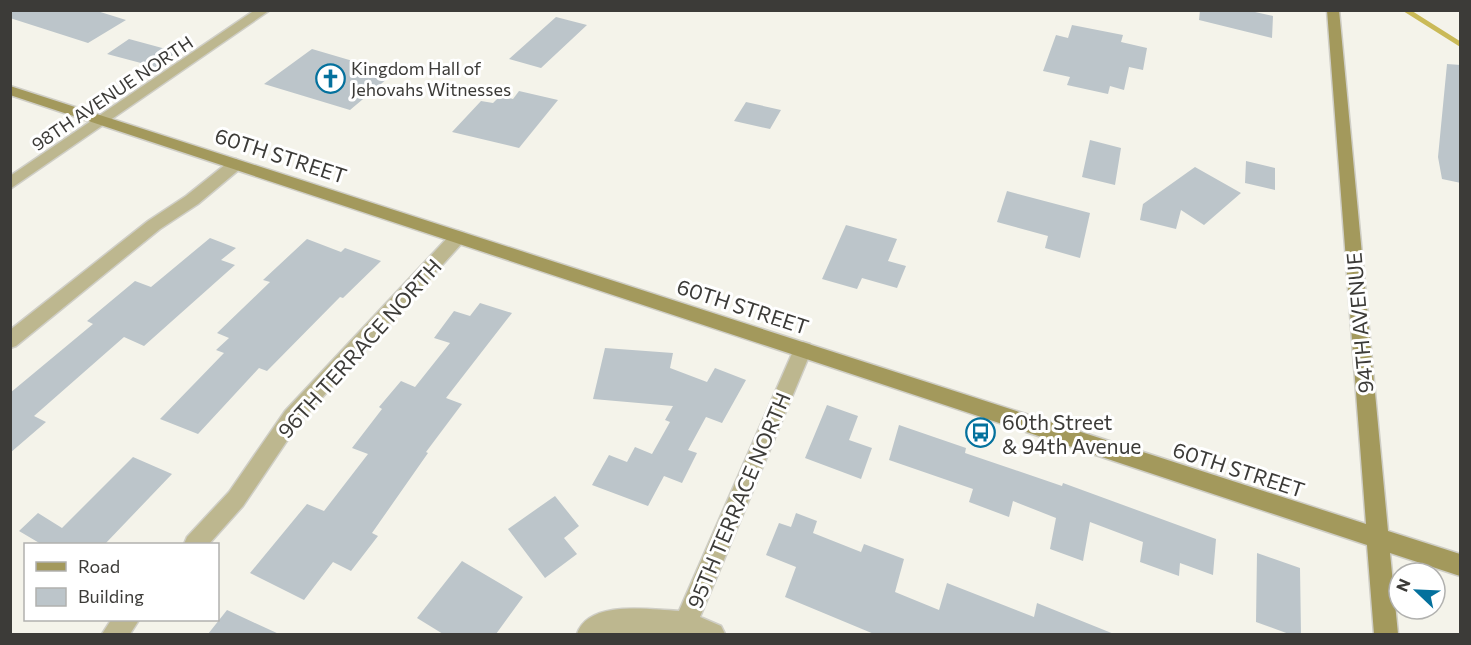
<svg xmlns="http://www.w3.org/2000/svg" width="1471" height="645" font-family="Commissioner,sans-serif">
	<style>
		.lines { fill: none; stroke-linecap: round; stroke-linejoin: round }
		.stream { stroke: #caba57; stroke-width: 5 }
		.building { fill: #bcc5ca }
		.street-casing { stroke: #cfcec6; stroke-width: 3 }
		.secondary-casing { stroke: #cfcec6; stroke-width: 3 }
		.street { fill: #bdb78f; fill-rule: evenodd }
		.secondary { fill: #a3995c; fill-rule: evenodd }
		.labels { text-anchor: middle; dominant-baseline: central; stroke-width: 6; stroke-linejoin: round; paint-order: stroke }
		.far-poi-label { font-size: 18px; fill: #3c3b38; stroke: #fff; text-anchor: start }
		.far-street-label { font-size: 18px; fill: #3c3b38; stroke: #fff }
		.street-label { font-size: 21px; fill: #3c3b38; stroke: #fff }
		.poi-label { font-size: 21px; fill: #3c3b38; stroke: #fff; text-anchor: start }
	</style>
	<rect width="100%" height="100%" fill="#f4f3ea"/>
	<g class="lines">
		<path class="stream" d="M1406 10 1460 44"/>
	</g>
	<path class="building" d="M10 10H94L126 20 88 43 10 18Z
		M1200 10H1246L1273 16 1272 38 1199 20Z
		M556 17 587 25 541 68 509 59Z
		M1072 25 1123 35 1121 42 1147 48 1143 70 1129 67 1124 90 1110 86 1108 94 1067 85 1070 77 1043 71 1056 35 1068 38Z
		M129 39 177 52 156 67 107 54Z
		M312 49 363 64 394 73 350 110 264 84Z
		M1447 64 1461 65V183L1442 179 1438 157Z
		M519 91 558 100 519 148 452 132 481 101 493 103 500 96 513 99Z
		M746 102 781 110 770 129 734 121Z
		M1090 140 1121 148 1115 185 1082 177Z
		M1246 161 1275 168V190L1245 183Z
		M1195 167 1241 193 1204 225 1181 210 1176 229 1140 220 1143 204Z
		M1007 191 1090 213 1080 258 1045 248 1048 236 997 222Z
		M846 225 897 239 888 261 906 266 897 288 862 278 857 289 822 279Z
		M210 238 236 248 221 260 235 265 144 346 124 337 34 416 46 422 10 453V393L93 324 87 321 135 281 151 287Z
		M307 239 341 252 345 248 381 261 343 298 340 297 267 371 259 368 198 434 160 419 224 353 216 350 229 338 217 333 270 282 263 280Z
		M480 303 512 313 446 398 462 404 426 452 428 453 372 533 378 536 351 571 333 562 304 600 250 573 307 504 324 511 368 454 352 448 382 409 379 407 401 381 415 387 450 343 434 338 454 311 470 316Z
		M605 348 673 353 670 368 707 382 715 368 746 380 722 423 706 417 688 450 697 453 682 483 664 476 648 506 592 485 609 455 627 462 635 447 652 454 670 422 665 420 673 406 593 399Z
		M827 405 858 416 849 440 872 448 861 479 805 458Z
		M899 425 966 448 965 453 1062 486 1063 483 1216 539 1213 575 1180 563 1179 576 1140 562 1143 542 1090 522 1083 561 1050 549 1056 518 1013 501 1009 517 969 502 973 489 889 460Z
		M133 457 172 474 105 544H41L19 531 38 513 62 528Z
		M555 496 579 526 564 538 577 554 545 578 508 529Z
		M796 513 817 521 813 533 861 552 864 544 904 559 895 592 939 610 947 583 1034 617 1037 603 1114 634H874L785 597 796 567 766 555 779 523 791 527Z
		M1257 553 1300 568 1301 634H1289L1256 622Z
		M462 561 523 597 496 634H443L417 618Z
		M227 610 279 634H208Z"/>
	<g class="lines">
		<defs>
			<path id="street" d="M255 10H270L10 189V176Z
				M236 159 244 164 241 168 198 204 160 229 16 346 10 348V330L148 221 186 196 231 160Z
				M458 231 464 233 466 237 464 241 299 423 243 506 209 544H184L187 537 229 492 285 411 452 233Z
				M803 342 810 344 812 349 700 617 721 626 725 634H577C589 599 651 610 679 611L794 349 796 344Z
				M111 620H139L130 634H102Z"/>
			<path id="secondary" d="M1327 10H1339L1388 531 1460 554V576L1390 553 1398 634H1374L1367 545 10 95V86L1366 524Z"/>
		</defs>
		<use href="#street" class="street-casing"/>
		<use href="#secondary" class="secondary-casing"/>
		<use href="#street" class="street"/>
		<use href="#secondary" class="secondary"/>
	</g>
	<defs>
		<symbol id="church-ring" viewBox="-11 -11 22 22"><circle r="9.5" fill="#fff" stroke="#04719d" stroke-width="1.5"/><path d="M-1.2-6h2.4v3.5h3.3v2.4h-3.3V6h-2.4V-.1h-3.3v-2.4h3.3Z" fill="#04719d"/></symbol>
		<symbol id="bus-ring" viewBox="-11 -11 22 22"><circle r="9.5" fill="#fff" stroke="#04719d" stroke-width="1.5"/><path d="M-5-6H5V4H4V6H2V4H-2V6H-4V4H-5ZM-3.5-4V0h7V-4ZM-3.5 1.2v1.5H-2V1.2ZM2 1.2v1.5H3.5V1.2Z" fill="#04719d"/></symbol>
	</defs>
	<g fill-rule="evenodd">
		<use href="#church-ring" x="314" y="62" width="33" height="33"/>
		<use href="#bus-ring" x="964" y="416" width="33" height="33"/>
	</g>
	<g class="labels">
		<g class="far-poi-label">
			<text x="351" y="68">Kingdom Hall of<tspan x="351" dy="21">Jehovahs Witnesses</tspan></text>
		</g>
		<g class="far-street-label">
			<text transform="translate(112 93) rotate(-34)">98TH AVENUE NORTH</text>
		</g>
		<g class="street-label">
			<text transform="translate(281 155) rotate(18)">60TH STREET</text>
			<text transform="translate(743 306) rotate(18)">60TH STREET</text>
			<text transform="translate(1359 323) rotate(-95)">94TH AVENUE</text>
			<text transform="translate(359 348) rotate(-48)">96TH TERRACE NORTH</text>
			<text transform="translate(1239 469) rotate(18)">60TH STREET</text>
			<text transform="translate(738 500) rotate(-67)">95TH TERRACE NORTH</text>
		</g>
		<g class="poi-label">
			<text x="1002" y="421">60th Street<tspan x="1002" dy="24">&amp; 94th Avenue</tspan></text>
		</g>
	</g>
	<rect width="1471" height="645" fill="none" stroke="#3c3b38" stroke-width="24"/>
	<rect x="24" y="543" width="195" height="78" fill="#ffffff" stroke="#b1b1af" stroke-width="1.5"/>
	<rect x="36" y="562" width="30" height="9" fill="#a3995c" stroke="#b1b1af" stroke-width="1.5"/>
	<text x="78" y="573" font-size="18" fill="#3c3b38">Road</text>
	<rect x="36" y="588" width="30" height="18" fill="#bcc5ca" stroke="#b1b1af" stroke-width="1.5"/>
	<text x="78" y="603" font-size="18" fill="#3c3b38">Building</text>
	<g transform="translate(1417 591) rotate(293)"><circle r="28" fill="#ffffff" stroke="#b1b1af" stroke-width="1.5"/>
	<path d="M0-4.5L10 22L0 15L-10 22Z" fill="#04719d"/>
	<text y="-9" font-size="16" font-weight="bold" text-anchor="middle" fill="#3c3b38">N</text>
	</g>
</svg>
